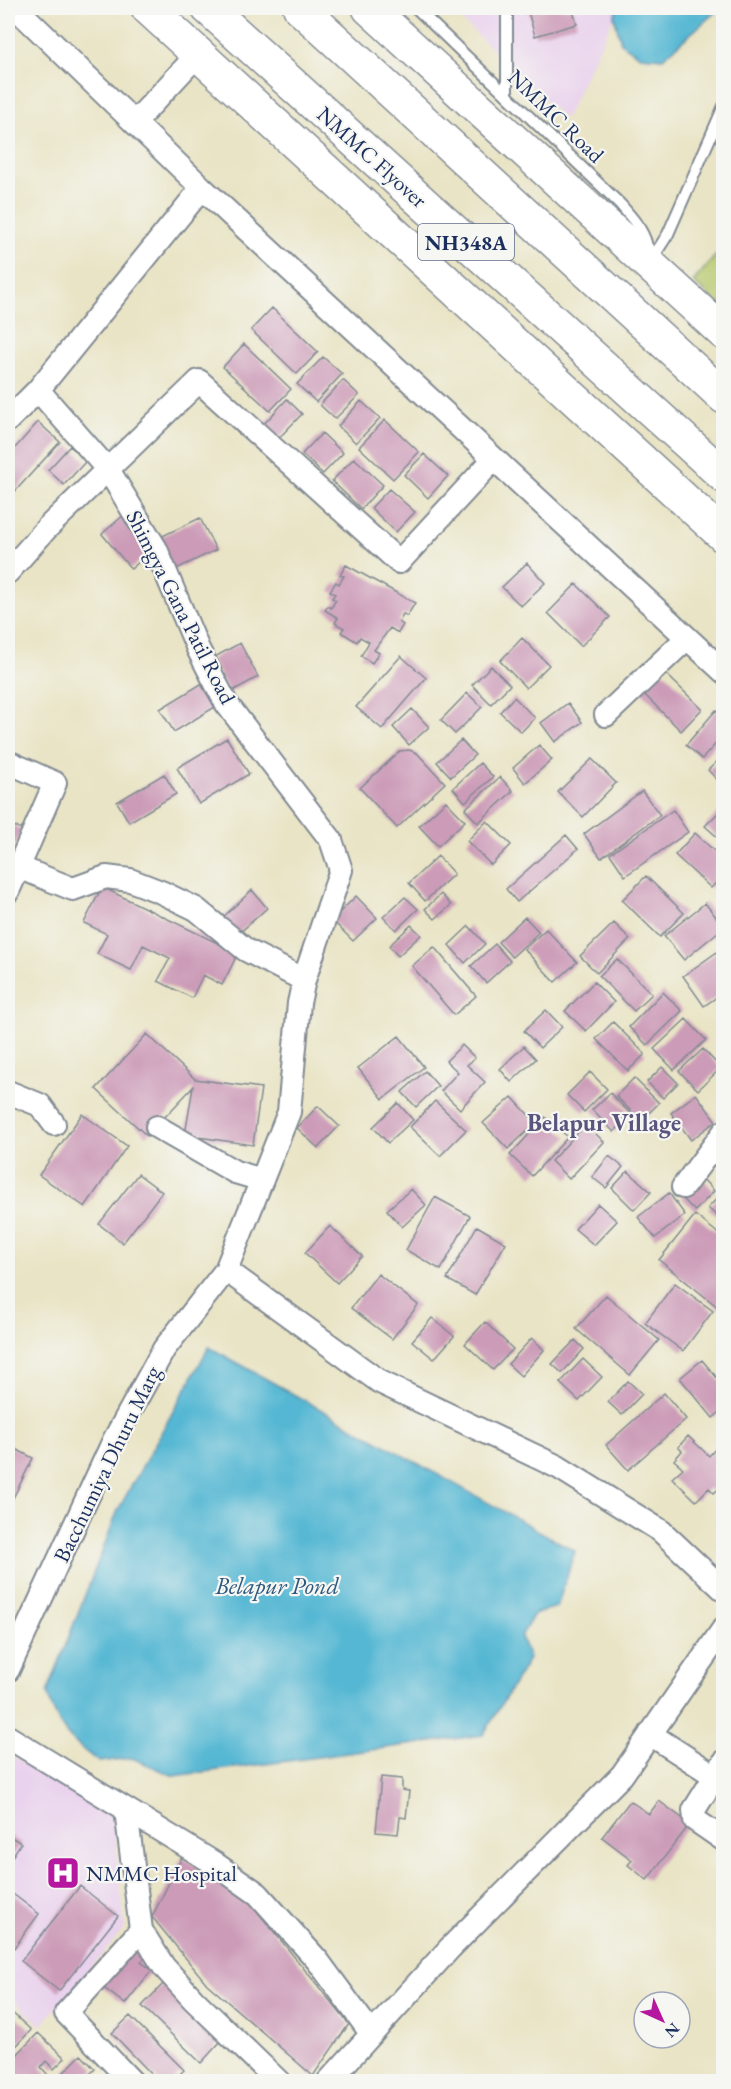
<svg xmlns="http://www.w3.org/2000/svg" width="731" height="2089" font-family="'EB Garamond',serif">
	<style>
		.built { fill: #e9d2ed }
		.green { fill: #b6c86c; stroke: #687c65; stroke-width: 1.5 }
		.water { fill: #54b7d3; stroke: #387398; stroke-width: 1.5 }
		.building { fill: #cc9bb8 }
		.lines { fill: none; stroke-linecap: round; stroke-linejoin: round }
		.lane-casing { stroke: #828a92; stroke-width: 14 }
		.street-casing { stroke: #828a92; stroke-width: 26 }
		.highway-casing { stroke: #828a92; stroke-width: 36 }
		.lane { stroke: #fff; stroke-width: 10 }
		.street { stroke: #fff; stroke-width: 22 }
		.highway { stroke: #fff; stroke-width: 33 }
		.labels { text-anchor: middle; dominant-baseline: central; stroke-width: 4.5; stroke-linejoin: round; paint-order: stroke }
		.shield { fill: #f6f6f2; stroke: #5d6b8a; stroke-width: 1.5 }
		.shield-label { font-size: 21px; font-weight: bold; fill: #1b2f5e }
		.street-label { font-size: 22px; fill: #1b2f5e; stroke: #f6f6f2 }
		.poi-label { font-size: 22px; fill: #1b2f5e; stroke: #f6f6f2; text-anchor: start }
		.neighbourhood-label { font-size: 24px; font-weight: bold; fill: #59557e; stroke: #f6f6f2 }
		.water-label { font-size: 24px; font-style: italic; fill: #2c5881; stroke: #f6f6f2 }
	</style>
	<rect width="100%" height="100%" fill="#f6f6f2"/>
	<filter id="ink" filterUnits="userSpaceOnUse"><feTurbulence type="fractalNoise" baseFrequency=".0167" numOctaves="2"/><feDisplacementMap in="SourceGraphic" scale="12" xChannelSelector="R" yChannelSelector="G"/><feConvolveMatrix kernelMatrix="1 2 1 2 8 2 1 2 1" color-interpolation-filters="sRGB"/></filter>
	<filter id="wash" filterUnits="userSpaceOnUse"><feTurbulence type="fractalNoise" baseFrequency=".008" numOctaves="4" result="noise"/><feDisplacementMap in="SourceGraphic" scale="24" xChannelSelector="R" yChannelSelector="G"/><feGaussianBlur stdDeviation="1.35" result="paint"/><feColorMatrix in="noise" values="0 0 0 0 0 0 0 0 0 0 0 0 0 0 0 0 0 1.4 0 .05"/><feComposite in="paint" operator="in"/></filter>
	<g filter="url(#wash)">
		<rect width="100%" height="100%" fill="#e9e4c5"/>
		<path class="built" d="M449 8H618L565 119Z
			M8 1753 113 1817 125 1928 41 2026 8 1995Z"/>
		<path class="green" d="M723 247V308L693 282Z"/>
		<path class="water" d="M618 8H720L663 58 640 56 621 43 614 16Z
			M209 1347 575 1551 557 1607 534 1614 521 1636 529 1659 483 1735 174 1776 132 1758 99 1762C68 1739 59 1730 47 1693L118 1510Z"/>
		<g id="blocks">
			<path class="building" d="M527 8H572L577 24 535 36Z
				M272 308 318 352 297 374 251 330Z
				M244 344 291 389 270 411 223 367Z
				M323 357 342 374 316 402 297 384Z
				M343 380 359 395 335 419 320 405Z
				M287 399 302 414 277 440 262 426Z
				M361 401 380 418 356 443 338 426Z
				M385 420 419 452 393 479 359 447Z
				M38 422 60 442 8 499V456Z
				M322 433 343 453 323 474 302 454Z
				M70 446 86 461 64 485 48 470Z
				M424 454 448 476 428 498 404 475Z
				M354 458 383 485 361 509 332 481Z
				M389 489 415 512 396 532 371 508Z
				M126 513 155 548 131 569 102 534Z
				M200 518 216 550 170 572 154 540Z
				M527 563 545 583 521 606 502 587Z
				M346 565 415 603 407 616 403 614 399 622 403 625 398 633 390 628 374 650 379 653 372 663 361 656 369 642 360 637 357 642 341 632 344 628 335 623 338 618 325 610 328 606 331 608 336 600 332 598 335 594 330 591 336 582 339 584 344 576 340 575Z
				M576 584 610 617 581 646 548 613Z
				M522 638 549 665 526 688 500 661Z
				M240 643 258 677 229 693 211 659Z
				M401 656 426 678 382 729 356 707Z
				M491 666 510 685 491 704 472 685Z
				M661 669 702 709 681 731 641 691Z
				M201 684 215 707 174 732 160 709Z
				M467 693 482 707 455 734 441 720Z
				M514 697 535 718 521 732 500 712Z
				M568 703 582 722 555 742 541 723Z
				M412 709 429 727 409 745 393 727Z
				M716 710 724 717V735L702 759 686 745Z
				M227 738 249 774 199 804 177 768Z
				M461 740 475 755 451 777 437 762Z
				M539 745 552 760 525 783 513 768Z
				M409 750 417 753 445 783 397 828 360 788 400 751Z
				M724 755V787L708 770Z
				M592 759 616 783 583 817 558 792Z
				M480 763 493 777 465 802 453 788Z
				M164 774 176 794 129 822 117 802Z
				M500 777 513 791 478 823 465 809Z
				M642 791 660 815 601 858 584 834Z
				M446 801 465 821 438 846 419 826Z
				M724 807V843L705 826Z
				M673 810 688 832 625 876 610 854Z
				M487 821 511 845 491 865 467 841Z
				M8 823 22 830 8 861Z
				M695 833 724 860V875L711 888 675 855Z
				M566 835 578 849 517 902 506 889Z
				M438 856 454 874 425 901 409 883Z
				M646 876 684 913 660 937 622 900Z
				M102 887 238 953 222 985 203 975 192 998 158 981 170 958 143 945 131 970 97 954 107 934 84 923Z
				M252 890 267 908 235 937 220 920Z
				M441 894 451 905 435 919 425 909Z
				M356 896 377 918 353 941 332 920Z
				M405 897 418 909 396 930 383 917Z
				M705 903 724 927 684 960 664 936Z
				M525 917 539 932 512 957 498 942Z
				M614 923 630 939 597 973 580 956Z
				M411 925 421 935 398 956 389 946Z
				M469 926 485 944 465 963 449 945Z
				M546 929 577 962 555 982 524 949Z
				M495 944 510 961 486 983 471 966Z
				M434 947 476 996 454 1015 412 966Z
				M717 952 724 962V992L704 1006 683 976Z
				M617 959 652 994 634 1011 599 976Z
				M594 982 614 1002 586 1031 565 1011Z
				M663 992 682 1011 647 1045 629 1027Z
				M546 1010 562 1027 540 1048 524 1031Z
				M686 1019 706 1040 674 1070 654 1049Z
				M613 1022 645 1054 628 1071 596 1039Z
				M147 1034 195 1079 261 1088 253 1145 185 1135 193 1087 147 1136 96 1089Z
				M399 1036 424 1067 383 1099 358 1068Z
				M462 1045 475 1058 467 1065 485 1082 460 1109 441 1091 458 1072 446 1061Z
				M524 1046 536 1059 511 1082 500 1069Z
				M703 1049 721 1068 698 1090 679 1071Z
				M662 1067 678 1083 663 1098 647 1082Z
				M425 1071 438 1086 416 1107 402 1092Z
				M590 1072 607 1089 584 1112 567 1095Z
				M634 1078 659 1103 641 1121 616 1096Z
				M610 1093 631 1114 614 1132 592 1110Z
				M696 1094 716 1121 691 1140 671 1113Z
				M512 1097 536 1123 508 1149 483 1123Z
				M435 1101 466 1130 440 1156 410 1127Z
				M398 1103 413 1120 388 1143 373 1127Z
				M318 1106 339 1126 318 1148 297 1128Z
				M82 1114 127 1146 85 1207 39 1175Z
				M545 1117 568 1137 532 1176 510 1155Z
				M586 1124 604 1142 569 1179 551 1161Z
				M609 1156 623 1167 606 1188 592 1177Z
				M628 1171 651 1192 634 1210 612 1188Z
				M138 1174 162 1192 123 1243 99 1224Z
				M701 1177 714 1191 695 1211 681 1197Z
				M411 1189 426 1205 402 1227 387 1210Z
				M724 1191V1222L708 1208Z
				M669 1193 685 1215 655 1238 638 1217Z
				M435 1197 470 1216 441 1270 406 1250Z
				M598 1204 617 1221 594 1245 575 1229Z
				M695 1215 724 1238V1312L659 1260Z
				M330 1226 362 1256 337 1283 305 1253Z
				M477 1226 506 1243 475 1295 447 1279Z
				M378 1274 418 1305 392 1339 351 1308Z
				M675 1283 713 1311 683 1351 645 1323Z
				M606 1295 659 1340 630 1375 576 1329Z
				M432 1318 454 1336 434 1359 412 1341Z
				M485 1322 513 1349 493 1370 465 1344Z
				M532 1338 544 1350 521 1376 508 1364Z
				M575 1340 584 1349 562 1373 552 1364Z
				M583 1359 602 1377 579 1401 560 1383Z
				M702 1360 724 1386V1409L713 1418 680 1378Z
				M628 1381 642 1394 622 1415 608 1402Z
				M664 1393 686 1419 628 1470 606 1445Z
				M688 1436 709 1456 720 1444 724 1447V1489L721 1487 714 1493 709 1488 696 1501 672 1478 683 1468 674 1460 682 1451 678 1447Z
				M8 1445 33 1458 9 1506 8 1505Z
				M381 1777 402 1779V1790L409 1791 406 1818 400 1817 398 1834 376 1832Z
				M630 1801 649 1814 659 1801 690 1824 647 1880 628 1865 632 1860 602 1837Z
				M8 1835 21 1843 8 1863Z
				M182 1857 248 1900 349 2024 313 2076 207 1984 152 1917Z
				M80 1886 118 1916 59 1991 21 1961Z
				M9 1891 39 1914 14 1948 8 1943Z
				M136 1940 150 1951 141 1962 152 1970 125 2004 100 1985Z
				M163 1984 222 2040 201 2063 142 2006Z
				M8 2009 31 2030 8 2055Z
				M130 2016 184 2070 172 2082H159L112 2033Z
				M38 2033 65 2058 54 2069 46 2061 41 2067 48 2075 42 2082H10L8 2079V2064Z
				M81 2055 95 2069 89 2075 95 2082H73L64 2072Z"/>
		</g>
	</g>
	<g filter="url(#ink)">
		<use href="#blocks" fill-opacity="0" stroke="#828a92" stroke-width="1.5"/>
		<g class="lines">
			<defs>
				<path id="lane" d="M416 8 620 204C632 218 646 232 648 252
					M507 8V95
					M650 262 668 234 724 106"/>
				<path id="street" d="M135 122 199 53
					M202 188 724 672
					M8 420 38 390 202 188 16 8
					M8 572 46 529 199 381 399 562 494 459
					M606 715 687 638
					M8 762 55 783 8 891
					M18 867 73 889 106 877 130 880 161 892 196 909 246 950 304 980
					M8 1092 40 1105 54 1124
					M157 1127 235 1172 262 1180
					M683 1187 724 1132
					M226 1270 380 1382 558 1467 661 1531 724 1590
					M8 1670 114 1440 164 1349 226 1270 289 1112 299 1003 304 980 341 870 331 840 226 703 198 649 156 549 109 471 38 390
					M650 1734 715 1776
					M8 1737 214 1863 258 1894 318 1961 371 2033
					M724 1762 694 1810 695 1820 724 1840
					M126 1810 141 1930 164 1967 194 2000 279 2082
					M132 2082 66 2013 141 1930
					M328 2082 450 1948 622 1775 724 1628"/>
				<path id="highway" d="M148 8 724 536
					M208 8 724 476
					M300 8 724 397
					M369 8 724 333"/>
			</defs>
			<use href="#lane" class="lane-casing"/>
			<use href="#street" class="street-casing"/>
			<use href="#highway" class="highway-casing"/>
			<use href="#lane" class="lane"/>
			<use href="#street" class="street"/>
			<use href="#highway" class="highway"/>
		</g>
	</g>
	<defs>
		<symbol id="hospital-square" viewBox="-11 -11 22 22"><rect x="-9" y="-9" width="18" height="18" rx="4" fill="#b5179e" stroke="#f6f6f2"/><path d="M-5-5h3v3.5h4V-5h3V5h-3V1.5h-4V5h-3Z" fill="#fff"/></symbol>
	</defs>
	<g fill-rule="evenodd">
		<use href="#hospital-square" x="44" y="1854" width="38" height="38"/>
	</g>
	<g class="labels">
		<rect class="shield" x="418" y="224" width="96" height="36" rx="4.5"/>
		<g class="shield-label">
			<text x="466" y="242">NH348A</text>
		</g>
		<g class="street-label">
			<text transform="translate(556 116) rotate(44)">NMMC Road</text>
			<text transform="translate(372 157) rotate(42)">NMMC Flyover</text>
			<text transform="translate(181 607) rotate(63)">Shimgya Gana Patil Road</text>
			<text transform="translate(107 1464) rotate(-64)">Bacchumiya Dhuru Marg</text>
		</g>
		<g class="poi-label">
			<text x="86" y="1873">NMMC Hospital</text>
		</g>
		<g class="neighbourhood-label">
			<text x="604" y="1122">Belapur Village</text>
		</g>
		<g class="water-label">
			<text x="277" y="1585">Belapur Pond</text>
		</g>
	</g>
	<rect width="731" height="2089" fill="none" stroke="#f6f6f2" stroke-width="30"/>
	<g transform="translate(662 2020) rotate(135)"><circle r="28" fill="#f6f6f2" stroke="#9ea6b7" stroke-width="1.5"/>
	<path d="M0-4.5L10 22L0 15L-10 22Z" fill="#b5179e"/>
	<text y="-9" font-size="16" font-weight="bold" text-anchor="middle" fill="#1b2f5e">N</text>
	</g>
</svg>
